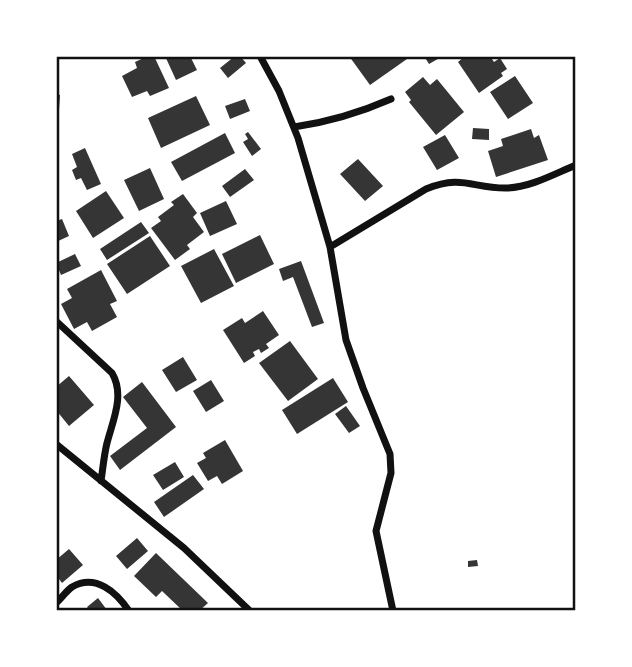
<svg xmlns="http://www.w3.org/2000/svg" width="632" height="667" font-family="Raleway,sans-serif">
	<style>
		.building { fill: #353535 }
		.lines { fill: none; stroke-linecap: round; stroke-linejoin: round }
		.minor { stroke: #111; stroke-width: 7 }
		.neatline { fill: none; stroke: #111; stroke-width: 2.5 }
	</style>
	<rect width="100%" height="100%" fill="#fff"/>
	<path class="building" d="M148 56H154L169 88 150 96 147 91 132 97 122 76 137 68 135 62Z
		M165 56H190L197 70 176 80Z
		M235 56H240L246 63 228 78 220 68Z
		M349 56H405L407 59 370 85Z
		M424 56H443L429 64Z
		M465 56H490L494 62 500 58 507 69 501 73 503 76 479 93 458 62Z
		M515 76 533 103 508 119 490 92Z
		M423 77 430 85 437 79 464 112 436 135 409 102 411 100 405 92Z
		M56 94 60 95 58 125 56 124Z
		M196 96 210 125 161 148 148 118Z
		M245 99 250 111 230 119 225 106Z
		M473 128 489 129V140L472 139Z
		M531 129 534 138 539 135 548 160 496 177 488 151 503 146 501 139Z
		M248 132 261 149 252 156 243 142 248 139 245 134Z
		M225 133 235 153 182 181 171 162Z
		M445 135 459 158 437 170 423 147Z
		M85 148 101 184 87 190 81 178 76 180 72 170 77 167 72 154Z
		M358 159 383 186 365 201 340 174Z
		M150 168 164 199 139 211 124 180Z
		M245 169 254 180 230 197 222 186Z
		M106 191 124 218 93 238 76 211Z
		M183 194 197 213 193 217 204 232 187 245 190 249 175 260 151 228 161 221 158 217 174 205 171 202Z
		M226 201 237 224 210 236 200 213Z
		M62 219 69 236 56 242V221Z
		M141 222 149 233 107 260 100 249Z
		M260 235 274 264 236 283 222 254Z
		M150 236 170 266 127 294 107 264Z
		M214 249 234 286 201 303 181 266Z
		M75 254 81 266 61 275 56 263Z
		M301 261 324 323 312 327 293 277 283 281 279 269Z
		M101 270 117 301 110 304 117 317 92 331 87 322 74 329 61 304 72 298 67 289Z
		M263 311 279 335 266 344 269 348 261 353 259 349 253 352 255 356 244 363 223 330 242 318 245 323Z
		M290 341 318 379 288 401 259 363Z
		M183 357 197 380 176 392 162 370Z
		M69 376 94 405 69 426 56 410V387Z
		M333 378 348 402 297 434 282 410Z
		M211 380 224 401 206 412 193 391Z
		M142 382 176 427 120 470 110 456 147 428 123 397Z
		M346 406 360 426 349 433 335 414Z
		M225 440 243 471 222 484 217 476 208 481 197 463 206 458 203 453Z
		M175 462 184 477 163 490 153 475Z
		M193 475 204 489 164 517 154 502Z
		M137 538 148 551 127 569 116 556Z
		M69 549 83 565 62 583 56 575V560Z
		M156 553 208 603 199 611H183L162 591 156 597 134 576Z
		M477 560 478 566 468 567V561Z
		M98 598 107 610 90 611 87 607Z"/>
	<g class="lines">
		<path class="minor" d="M260 56 279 91 298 138 330 247 346 340 363 388 390 454 391 473 376 531 393 611
			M294 127C329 122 359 113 391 99
			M330 247 426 189C463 174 473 189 508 188 531 187 554 174 576 165
			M56 321 112 373C125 395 113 420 107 443 104 455 103 468 101 481
			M56 444 184 548 250 611
			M56 603C61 599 66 591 72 587 96 573 117 593 129 611"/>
	</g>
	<rect width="632" height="667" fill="none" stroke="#ffffff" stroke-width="116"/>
	<rect x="58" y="58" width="516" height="551" class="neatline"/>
</svg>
